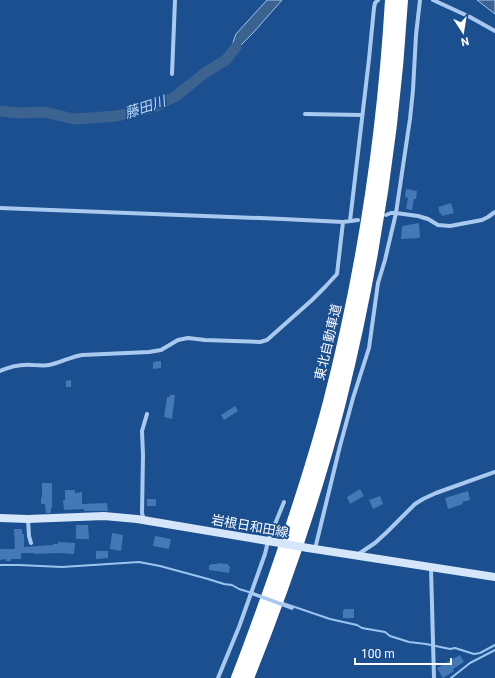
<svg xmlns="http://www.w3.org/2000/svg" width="495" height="678" font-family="Roboto,'Noto Sans JP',sans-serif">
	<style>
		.water { fill: #3c6290; stroke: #9cc4f0 }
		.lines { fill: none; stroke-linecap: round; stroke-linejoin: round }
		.stream { stroke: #9cc4f0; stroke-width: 2 }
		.river { stroke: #3c6290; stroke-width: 11 }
		.building { fill: #4478b7 }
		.minor { stroke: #a9c9ee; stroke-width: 4 }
		.secondary { stroke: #d6e6fa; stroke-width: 8 }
		.motorway { stroke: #fff; stroke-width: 12 }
		.pedestrian-bridge { stroke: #a9c9ee; stroke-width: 3.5 }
		.secondary-bridge { stroke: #d6e6fa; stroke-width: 8 }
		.labels { text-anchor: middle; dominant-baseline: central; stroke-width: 3.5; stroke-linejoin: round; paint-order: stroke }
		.street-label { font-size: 13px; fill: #fff; stroke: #1b4f8f }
		.water-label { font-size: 14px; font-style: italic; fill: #b5d3f5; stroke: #1b4f8f }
	</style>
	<rect width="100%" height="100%" fill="#1b4f8f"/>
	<path class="water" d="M267 0H282L253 33 227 59 236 34Z
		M477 0H495V14Z"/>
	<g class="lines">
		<path class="stream" d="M0 565H19L62 567 139 562 160 566 208 579 224 584 232 585 239 589 252 593
			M283 603 330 619 357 625 362 628 385 632 390 636 409 642 426 644 450 649 455 648 474 654 480 653 495 645
			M451 678 470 663 495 650"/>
		<path class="river" d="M0 111 19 113 44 112 74 119 90 118 117 116 155 107 176 96 187 87 206 72 226 60 236 47"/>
	</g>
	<path class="building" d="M406 189 417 191 416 199H414L412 210 406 209 408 198 405 197Z
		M451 203 454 213 442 216 441 213 440 214 438 207Z
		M419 223 420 238 401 239 402 226Z
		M161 361V368L153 369V362Z
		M71 380V387H66V381Z
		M170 395H175L172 419 164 417 167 397H170Z
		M235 406 238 411 224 420 221 415Z
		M42 483H52V508H51V513H46L45 504H41V497H42Z
		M360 489 364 496 350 504 347 497Z
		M65 490H75V493L82 492V504L107 503 108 511H84V509L64 510 63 500H65Z
		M468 491 470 500 462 502 463 504 448 509 445 498Z
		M380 496 383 504 373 509 369 500Z
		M147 499H156V506H147Z
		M76 525H88L89 539H76Z
		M14 529H22V534H24V547L53 545V544H58V542L75 543 74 554 57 553 34 554V553H21V559H11V561H6V559L0 560V549H15Z
		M112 533 123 535 121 551 110 549Z
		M155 536 171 539 169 549 153 546Z
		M96 551H108V558L96 559Z
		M217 563 228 564V566H230L229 573 209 570V565H211V564H217Z
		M344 609H354V618H343V610H345Z
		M460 655 464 662 453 669 454 671 443 678 437 668Z"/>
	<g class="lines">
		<path class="minor" d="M433 0 470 17 495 31
			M172 74 175 0
			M305 114 362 115
			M0 208 283 219 343 222 358 220
			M386 215 391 213H396L418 216 428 219 438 225 450 226 482 220 488 217 495 212
			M350 221 369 59 374 8 375 3 378 0
			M0 371C11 366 21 364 33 365 39 365 43 366 49 365 60 363 70 357 82 355L149 352 161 350 178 340 188 338 205 340 260 342 267 340 312 300 325 287 337 274 343 222
			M28 519 29 536 31 543
			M144 520 142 513 143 455 142 431 147 414
			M315 549 340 446 353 398 369 348 378 283 385 260 396 213 410 119 413 90 416 35 420 0
			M357 555 375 543 387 532 415 504 423 499 436 493 495 472
			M431 568 434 678
			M218 678 239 627 265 554 268 541 284 502"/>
		<path class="secondary" d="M0 518 28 519 104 516 137 519 274 542
			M308 548 495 577"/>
		<path class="motorway" d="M237 678C249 647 261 614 272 583 293 523 313 463 329 402 363 271 383 135 391 0
			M248 678C284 588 316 496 340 402 373 270 394 135 402 0"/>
		<path class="pedestrian-bridge" d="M251 593 292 608"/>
		<path class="secondary-bridge" d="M274 542 308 548"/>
	</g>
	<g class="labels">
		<g class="street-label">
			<text transform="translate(328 342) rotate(-77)">東北自動車道</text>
			<text transform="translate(250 526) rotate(10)">岩根日和田線</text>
		</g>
		<g class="water-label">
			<text transform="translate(145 107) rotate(-18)">藤田川</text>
		</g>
	</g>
	<g transform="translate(463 32) rotate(168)" stroke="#1b4f8f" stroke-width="3" paint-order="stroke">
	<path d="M0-3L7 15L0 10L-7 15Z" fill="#ffffff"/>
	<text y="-6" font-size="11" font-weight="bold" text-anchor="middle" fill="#ffffff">N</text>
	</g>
	<path d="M355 658v6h96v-6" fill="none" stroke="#ffffff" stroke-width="2"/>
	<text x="361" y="658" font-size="12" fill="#ffffff" stroke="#1b4f8f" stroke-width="3" paint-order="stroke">100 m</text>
</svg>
